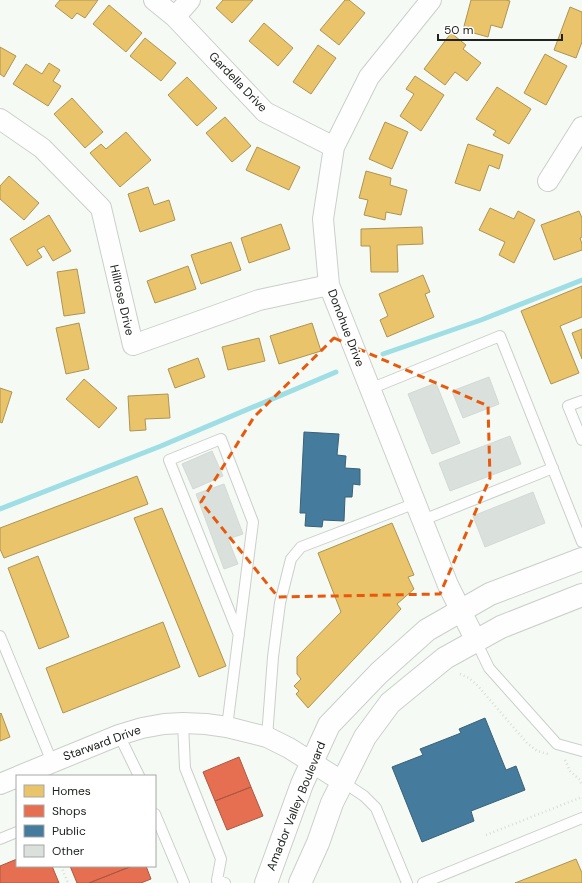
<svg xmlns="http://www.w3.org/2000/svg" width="582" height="883" font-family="'DM Sans',sans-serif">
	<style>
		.homes { fill: #e9c46a; stroke: #ad9454 }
		.shops { fill: #e76f51; stroke: #ab5842 }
		.public { fill: #457b9d; stroke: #3a6178 }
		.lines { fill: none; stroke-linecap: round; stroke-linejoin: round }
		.stream { stroke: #9fdee4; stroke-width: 5 }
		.building { fill: #dae0dc; stroke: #d3d9d6 }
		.service-casing { stroke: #cbcfcb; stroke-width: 12 }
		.minor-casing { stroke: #cbcfcb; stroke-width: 22 }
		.tertiary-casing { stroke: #cbcfcb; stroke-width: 24 }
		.path { stroke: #dbdcdb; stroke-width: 2.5; stroke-dasharray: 1 3; stroke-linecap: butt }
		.service { stroke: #fefefe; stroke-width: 10 }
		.minor { stroke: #fefefe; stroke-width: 20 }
		.tertiary { stroke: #fefefe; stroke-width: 22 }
		.marked { fill: none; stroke: #e8590c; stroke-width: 3; stroke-dasharray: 8 5; stroke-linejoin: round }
		.labels { text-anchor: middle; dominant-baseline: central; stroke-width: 4; stroke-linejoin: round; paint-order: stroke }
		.street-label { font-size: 12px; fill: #202420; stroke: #fff }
	</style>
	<rect width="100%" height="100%" fill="#f5faf5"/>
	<path class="homes" d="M60 0H98L85 18 77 13 72 19 55 6Z
		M223 0H253L232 23 216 8Z
		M345 0H349L365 13 339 45 320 30Z
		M471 0H506L510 1 502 28 491 25 488 37 463 30Z
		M109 5 142 33 126 52 93 24Z
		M570 7 582 12V42L576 58 554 50Z
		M264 23 293 48 278 66 249 41Z
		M451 33 466 45 463 49 481 63 467 81 455 72 445 85 424 69Z
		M145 38 176 63 161 81 130 56Z
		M318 45 336 58 311 94 293 82Z
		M0 47 16 56 4 77 0 74Z
		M545 54 567 66 546 105 524 93Z
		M49 63 60 70 53 81 61 86 48 106 13 84 26 64 42 74Z
		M415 76 444 95 421 131 400 116 414 94 406 89Z
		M187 77 217 108 197 126 168 95Z
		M497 87 531 109 509 144 493 135 496 131 476 119Z
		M72 98 103 132 85 148 54 114Z
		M225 117 251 146 232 162 206 133Z
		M385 122 408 132 392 169 369 159Z
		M126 132 151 160 120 187 90 153 101 144 106 149Z
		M468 144 503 155 499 169 489 165 480 191 455 183Z
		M257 147 300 167 289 190 246 170Z
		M366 171 391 178 390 185 407 190 401 215 386 212 385 220 364 215 368 200 359 198Z
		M9 176 39 203 24 220 0 199V186Z
		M148 187 154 205 169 200 175 220 140 232 128 194Z
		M490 208 514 219 518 211 535 220 514 263 499 255 505 242 479 230Z
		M579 211 582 218V237L580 238 582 244V250L554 260 541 225Z
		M49 215 71 251 53 261 44 246 37 250 42 257 27 266 10 239Z
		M281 224 290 249 249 263 241 238Z
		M422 227 423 244 397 245 398 272H371L370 246H361V229Z
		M231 242 241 270 201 284 191 255Z
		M188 266 196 289 155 303 147 281Z
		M77 269 85 313 64 316 57 272Z
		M423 275 430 292 425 294 434 317 387 337 380 320 388 316 379 294Z
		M582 286V317L560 326 579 373 551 384 521 311Z
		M79 323 89 369 66 374 56 328Z
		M312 323 321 351 279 364 270 336Z
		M582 329V359L572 333Z
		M259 338 265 361 228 370 222 347Z
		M198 358 205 377 175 388 168 369Z
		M84 379 117 408 99 428 66 399Z
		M0 388 12 392 2 423 0 422Z
		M168 394 170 418 145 419 146 430 130 431 128 396Z
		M137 476 148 504 4 558 0 549V528Z
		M162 508 226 666 199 677 134 518Z
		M392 523 414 575 408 577 414 589 397 604 401 609 308 708 296 694 299 691 294 686 301 679 297 674V657L341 612 318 553Z
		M38 556 69 637 39 649 8 568Z
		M163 622 180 667 63 713 46 668Z
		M1 713 10 737 0 741V714Z
		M576 859 582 873V883H515Z"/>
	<path class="shops" d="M239 757 251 787 215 801 203 772Z
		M251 787 263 816 227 830 215 801Z
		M17 859V866H52L59 883H0V866Z
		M70 866H132L89 883H77Z
		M132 866H146L151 879 141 883H89Z"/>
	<path class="public" d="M304 432 339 434 337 455 346 456 345 468 360 469V485L353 484 352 497H345L344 521 323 520 322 527 305 526 306 513H300Z
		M485 718 506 770 516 766 525 790 471 811 474 821 422 842 392 767 423 755 420 749 461 733 459 729Z"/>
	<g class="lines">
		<path class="stream" d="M383 354 481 320 582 280
			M0 509 161 446 336 372"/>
	</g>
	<path class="building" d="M489 377 499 404 463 418 452 391Z
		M436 383 460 443 432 454 408 394Z
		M510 436 521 464 450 491 439 463Z
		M212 451 223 476 193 489 182 464Z
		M224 484 243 534 228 539 238 564 224 569 196 494Z
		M533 492 545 523 485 547 473 516Z"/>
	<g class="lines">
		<defs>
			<path id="service" d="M370 389 500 336 582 542
				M582 401 568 406 582 440
				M423 520 553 468
				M0 636 52 762
				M476 641 489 668 557 744 582 751
				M183 723 185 768 221 859 217 880 225 883
				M227 727 253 522 221 439 169 460 239 635
				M119 735 139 776
				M267 737 273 657 280 603 291 559 301 547 416 503
				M343 782 364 796 376 808 407 883
				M155 814 184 883
				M0 839 17 832
				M423 883 582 818"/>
			<path id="minor" d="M154 0 175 17 265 112 334 147
				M431 0 369 77 334 147 323 219 329 285 448 585 476 641
				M175 17 190 0
				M0 119 42 148 101 208 133 345 259 300 329 285
				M548 181 582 127
				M19 776 119 735 142 728 164 724 183 723 206 724 227 727 267 737 289 748 343 782
				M0 784 17 777"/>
			<path id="tertiary" d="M266 883 302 784 329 725 379 673 427 630 490 594 582 559
				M300 883 318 843 332 803 365 737 390 703 445 658 501 627 582 595"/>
		</defs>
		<use href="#service" class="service-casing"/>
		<use href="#minor" class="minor-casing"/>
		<use href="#tertiary" class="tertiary-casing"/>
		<path class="path" d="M460 674 469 678 478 686 527 743 537 751 548 754
			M565 760 570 771 580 780 582 786
			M486 835 582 797
			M61 866 68 883"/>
		<use href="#service" class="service"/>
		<use href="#minor" class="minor"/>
		<use href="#tertiary" class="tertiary"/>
	</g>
	<path class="marked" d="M334 338 488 406 490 478 440 594 278 597 201 502 254 417Z"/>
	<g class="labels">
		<g class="street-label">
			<text transform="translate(238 82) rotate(46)">Gardella Drive</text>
			<text transform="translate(122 300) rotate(77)">Hillrose Drive</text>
			<text transform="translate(346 328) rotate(69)">Donohue Drive</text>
			<text transform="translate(102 743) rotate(-20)">Starward Drive</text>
			<text transform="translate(296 806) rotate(-68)">Amador Valley Boulevard</text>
		</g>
	</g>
	<rect x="16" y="775" width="140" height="92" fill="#ffffff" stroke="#a6a7a6"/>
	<rect x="24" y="785" width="20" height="12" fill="#e9c46a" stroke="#a6a7a6"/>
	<text x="52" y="795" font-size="12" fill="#202420">Homes</text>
	<rect x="24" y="805" width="20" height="12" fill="#e76f51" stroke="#a6a7a6"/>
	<text x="52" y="815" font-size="12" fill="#202420">Shops</text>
	<rect x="24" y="825" width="20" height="12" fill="#457b9d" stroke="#a6a7a6"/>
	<text x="52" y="835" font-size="12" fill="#202420">Public</text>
	<rect x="24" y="845" width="20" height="12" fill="#dae0dc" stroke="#a6a7a6"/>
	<text x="52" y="855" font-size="12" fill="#202420">Other</text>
	<path d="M438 34v6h124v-6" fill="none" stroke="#202420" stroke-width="2"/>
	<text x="444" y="34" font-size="12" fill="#202420" stroke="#ffffff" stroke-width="3" paint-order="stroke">50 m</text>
</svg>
